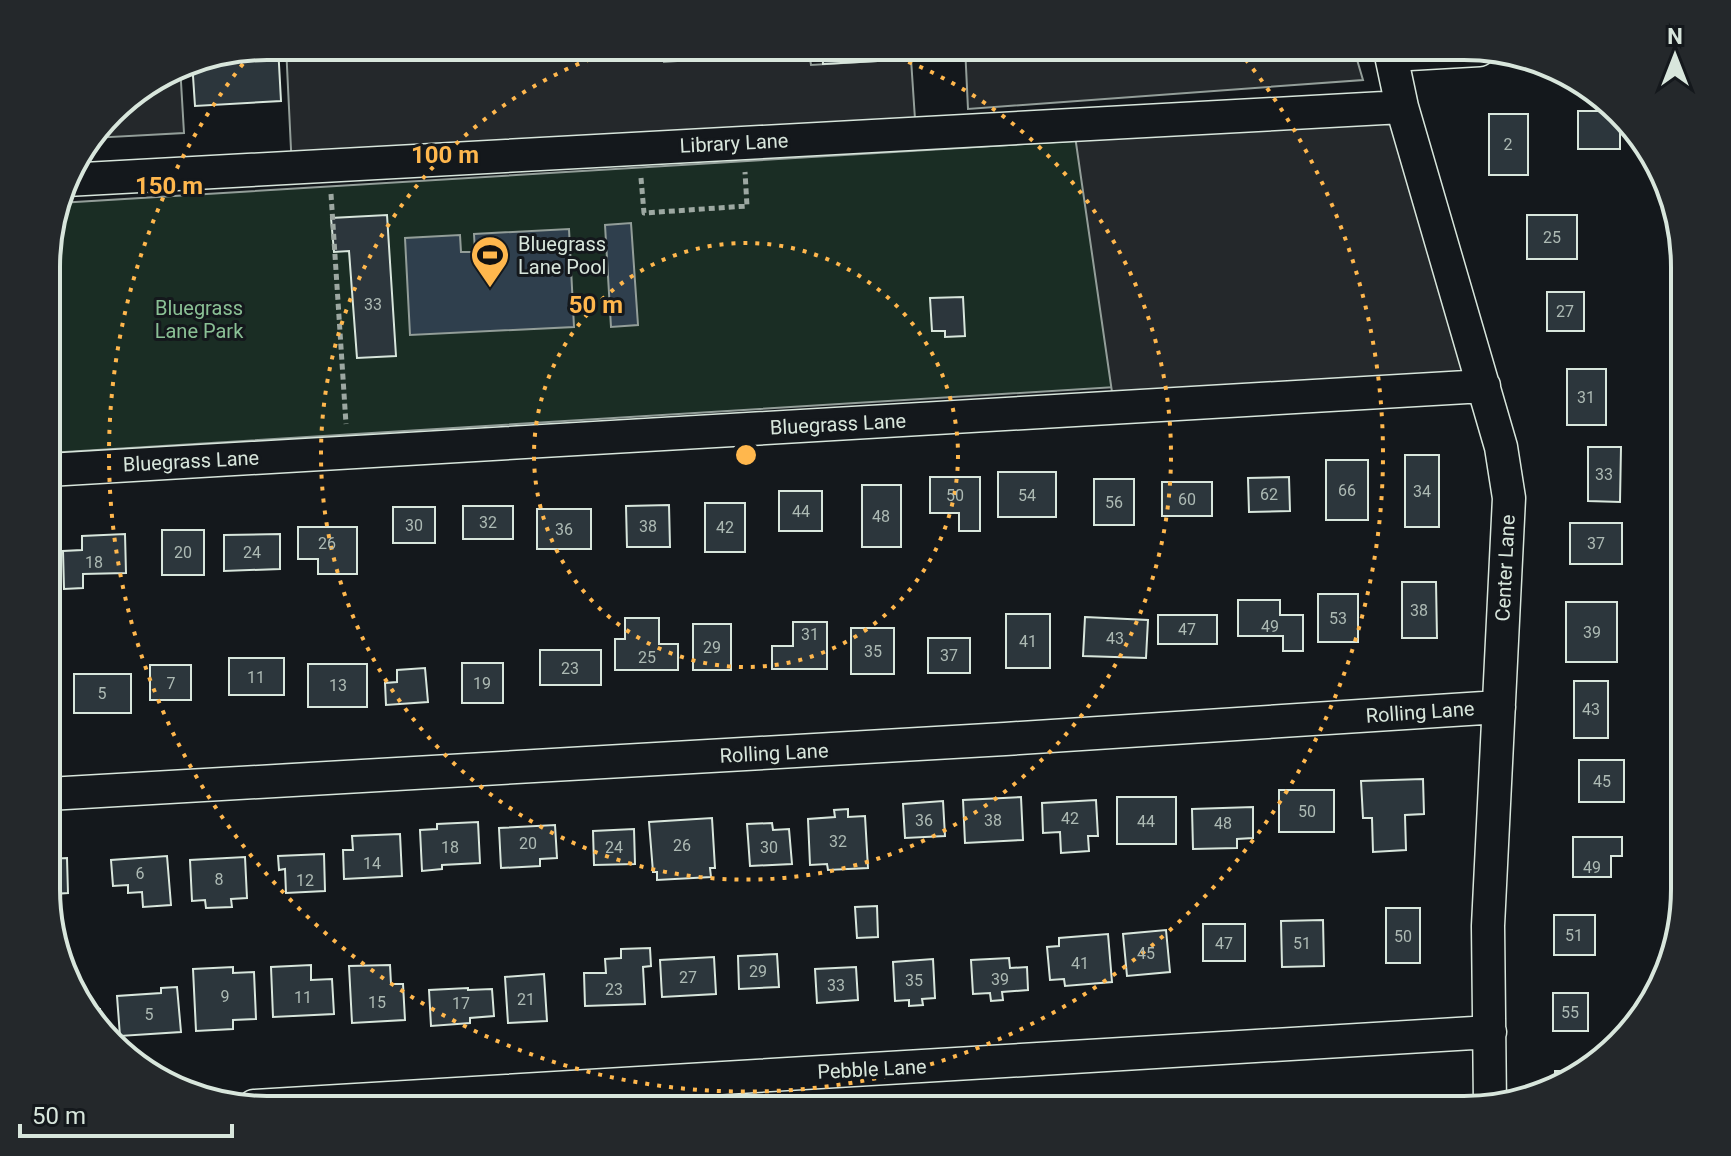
<svg xmlns="http://www.w3.org/2000/svg" width="1731" height="1156" font-family="Roboto,sans-serif">
	<style>
		.green { fill: #1a2d24; stroke: #939e99; stroke-width: 2 }
		.parking { fill: #24282b; stroke: #939e99; stroke-width: 2 }
		.water { fill: #2f3f4d; stroke: #939e99; stroke-width: 2 }
		.building { fill: #2c363c; stroke: #d8e6dc; stroke-width: 2 }
		.lines { fill: none; stroke-linecap: round; stroke-linejoin: round }
		.minor-casing { stroke: #d8e6dc; stroke-width: 35 }
		.path { stroke: #9da8a2; stroke-width: 5; stroke-dasharray: 6 4; stroke-linecap: butt }
		.minor { stroke: #14181c; stroke-width: 32 }
		.ring { fill: none; stroke: #ffb74d; stroke-width: 4; stroke-dasharray: 4 8 }
		.labels { text-anchor: middle; dominant-baseline: central; stroke-width: 6; stroke-linejoin: round; paint-order: stroke }
		.number-label { font-size: 16px; fill: #adbab4 }
		.street-label { font-size: 20px; fill: #d8e6dc; stroke: #14181c }
		.poi-label { font-size: 20px; fill: #d8e6dc; stroke: #14181c; text-anchor: start }
		.park-label { font-size: 20px; fill: #8ac095; stroke: #14181c }
		.rim { fill: none; stroke: #d8e6dc; stroke-width: 4 }
		.centre { fill: #ffb74d; stroke: #14181c; stroke-width: 4 }
		.ring-label { font-size: 24px; text-anchor: middle; font-weight: bold; fill: #ffb74d; stroke: #14181c; stroke-width: 6; stroke-linejoin: round; paint-order: stroke }
	</style>
	<rect width="100%" height="100%" fill="#14181c"/>
	<path class="green" d="M1368 123 1439 367 48 453V239L59 203Z"/>
	<path class="parking" d="M286 46H662L664 62 809 52 811 65 911 59 916 134 292 170Z
		M965 46H1353L1363 80 968 109Z
		M180 65 184 133 93 138 121 101Z
		M1402 109 1483 387 1114 406 1074 129Z"/>
	<path class="water" d="M631 223 638 325 611 327 605 225Z
		M569 229 574 327 410 335 405 238 460 235 461 252H475L474 234Z"/>
	<path class="building" d="M267 46H278L281 101 195 106 192 61Z
		M662 46H807L808 52 663 61Z
		M822 46H876L877 61 823 64Z
		M1578 111H1612L1620 119V149H1578Z
		M1489 114H1528V175H1489Z
		M387 215 396 356 357 358 349 251 334 252 331 218Z
		M1527 215H1577V259H1527Z
		M1547 292H1584V331H1547Z
		M963 297 965 336 945 337V331H932L930 298Z
		M1567 369H1606V425H1567Z
		M1588 447H1621L1620 502 1588 501Z
		M1405 455H1439V527H1405Z
		M1326 460H1368V520H1326Z
		M998 472H1056V517H998Z
		M930 477H980V531H959V513H930Z
		M1289 477 1290 511 1249 512 1248 478Z
		M1094 479H1134V525H1094Z
		M1162 482H1212V516H1162Z
		M862 485H901V547H862Z
		M779 491H822V531H779Z
		M705 503H745V552H705Z
		M669 505 670 547H627L626 506Z
		M463 506H513V539H463Z
		M393 507H435V543H393Z
		M537 509H591V549H537Z
		M1570 523H1622V564H1570Z
		M298 527H357V574H318V559H298Z
		M162 530H204V575H162Z
		M125 534 126 573 83 574V588L64 589 63 551 82 550V536Z
		M280 534V569L224 571V535Z
		M1402 582H1436L1437 638H1402Z
		M1318 594H1358V642H1318Z
		M1238 600H1280V615H1303V651H1283V636H1238Z
		M1566 602H1617V662H1566Z
		M1006 614H1050V668H1006Z
		M1158 615H1217V644H1158Z
		M1085 617 1148 620 1146 658 1083 656Z
		M625 618H659V644H678V670H615V639H625Z
		M793 622H827V669H772V646H793Z
		M693 624H731V670H693Z
		M851 628H894V674H851Z
		M928 638H970V673H928Z
		M540 650H601V685H540Z
		M229 658H284V695H229Z
		M462 663H503V703H462Z
		M308 664H367V707H308Z
		M150 665H191V700H150Z
		M425 668 428 702 386 705 385 683 397 682V670Z
		M74 674H131V713H74Z
		M1574 681H1608V738H1574Z
		M1579 760H1624V802H1579Z
		M1423 779 1424 814 1405 815 1406 850 1373 852 1372 818H1363L1361 781Z
		M1279 790H1334V832H1279Z
		M1021 797 1023 840 965 843 963 800Z
		M1117 797H1176V844H1117Z
		M1096 800 1098 836H1088L1089 851 1061 853 1060 832 1043 833 1042 803Z
		M943 801 945 836 905 838 903 804Z
		M1253 807V838L1237 839V848L1193 849 1192 809Z
		M848 809V817L865 816 868 868 828 870 827 864 810 865 808 819 835 817 834 810Z
		M712 818 715 868H710L711 877 657 880V872H653L649 822Z
		M478 822 480 863 442 865V869L422 871 420 830 437 829V824Z
		M772 823 773 830 789 829 792 864 750 866 747 824Z
		M555 825 557 858 540 859V866L501 868 499 828Z
		M634 829 635 864 594 865 593 831Z
		M400 834 402 876 344 879 343 850H353L352 836Z
		M1573 837H1622V856H1611V877H1573Z
		M324 854 325 891 286 893 285 869 279 870 278 856Z
		M167 856 171 905 143 907 142 892 128 893V885L113 886 111 860Z
		M245 857 247 898 231 899 232 907 206 908 205 900 192 901 190 860Z
		M67 858 68 893 54 894V909H48V859Z
		M877 906 878 937 857 938 855 907Z
		M1386 908H1420V963H1386Z
		M1554 915H1595V955H1554Z
		M1323 920 1324 966 1282 967 1281 921Z
		M1203 924H1245V961H1203Z
		M1166 930 1170 972 1127 976 1123 934Z
		M1108 934 1112 982 1065 986 1064 979 1050 980 1047 947 1059 946V938Z
		M650 948 651 966 643 967 645 1004 585 1006 584 973H606L605 959 621 958V949Z
		M777 954 779 987 739 989 738 956Z
		M714 957 716 994 662 997 660 960Z
		M1009 958 1010 968 1027 967 1028 990 1002 992 1003 1000 991 1001 990 993 973 994 971 960Z
		M933 959 935 998 922 999 923 1005 909 1006V1000L895 1001 893 962Z
		M311 965V980L332 979 334 1014 273 1017 271 967Z
		M390 965 391 984H403L405 1020 352 1023 349 966Z
		M233 967V973L254 972 256 1019 233 1020V1029L196 1031 193 969Z
		M856 967 858 1000 817 1003 815 969Z
		M544 974 547 1021 508 1023 505 977Z
		M177 987 181 1032 120 1036 117 996 161 993V988Z
		M468 988V990L492 989 494 1016 470 1018V1023L431 1026 429 990Z
		M1553 993H1588V1031H1553Z
		M100 1009 101 1027 86 1010Z
		M1555 1071H1585L1574 1081 1555 1086Z
		M1364 1098H1419V1110H1364Z"/>
	<g class="lines">
		<defs>
			<path id="minor" d="M1389 46 1402 107 1501 447 1509 498 1488 926 1490 1106
				M1392 55 1479 50
				M66 180 1402 107
				M48 470 1484 386
				M48 794 1005 739 1499 707
				M254 1106 1490 1032"/>
		</defs>
		<use href="#minor" class="minor-casing"/>
		<path class="path" d="M641 178 644 213 747 206 745 172
			M331 194 346 424"/>
		<use href="#minor" class="minor"/>
	</g>
	<g class="ring">
		<circle cx="746" cy="455" r="212"/>
		<path d="M863 46A425 425 0 1 1 629 46"/>
		<path d="M1238 50A637 637 0 1 1 254 50"/>
	</g>
	<defs>
		<symbol id="stadium-pin" viewBox="-11 -11 22 30"><path d="M0 17L-7.5 6A9.5 9.5 0 1 1 7.5 6Z" fill="#ffb74d" stroke="#14181c"/><path d="M0-5a6.5 5 0 1 0 0 10a6.5 5 0 1 0 0-10ZM-3.5-1.8h7v3.6h-7Z" fill="#111"/></symbol>
	</defs>
	<g fill-rule="evenodd">
		<use href="#stadium-pin" x="468" y="233" width="44" height="60"/>
	</g>
	<g class="labels">
		<g class="number-label">
			<text x="1508" y="144">2</text>
			<text x="1552" y="237">25</text>
			<text x="373" y="304">33</text>
			<text x="1565" y="311">27</text>
			<text x="1586" y="397">31</text>
			<text x="1604" y="474">33</text>
			<text x="1347" y="490">66</text>
			<text x="1422" y="491">34</text>
			<text x="1269" y="494">62</text>
			<text x="955" y="495">50</text>
			<text x="1027" y="495">54</text>
			<text x="1187" y="499">60</text>
			<text x="1114" y="502">56</text>
			<text x="801" y="511">44</text>
			<text x="881" y="516">48</text>
			<text x="488" y="522">32</text>
			<text x="414" y="525">30</text>
			<text x="648" y="526">38</text>
			<text x="725" y="527">42</text>
			<text x="564" y="529">36</text>
			<text x="327" y="543">26</text>
			<text x="1596" y="543">37</text>
			<text x="183" y="552">20</text>
			<text x="252" y="552">24</text>
			<text x="94" y="562">18</text>
			<text x="1419" y="610">38</text>
			<text x="1338" y="618">53</text>
			<text x="1270" y="626">49</text>
			<text x="1187" y="629">47</text>
			<text x="1592" y="632">39</text>
			<text x="810" y="634">31</text>
			<text x="1115" y="638">43</text>
			<text x="1028" y="641">41</text>
			<text x="712" y="647">29</text>
			<text x="873" y="651">35</text>
			<text x="949" y="655">37</text>
			<text x="647" y="657">25</text>
			<text x="570" y="668">23</text>
			<text x="256" y="677">11</text>
			<text x="171" y="683">7</text>
			<text x="482" y="683">19</text>
			<text x="338" y="685">13</text>
			<text x="102" y="693">5</text>
			<text x="1591" y="709">43</text>
			<text x="1602" y="781">45</text>
			<text x="1307" y="811">50</text>
			<text x="1070" y="818">42</text>
			<text x="924" y="820">36</text>
			<text x="993" y="820">38</text>
			<text x="1146" y="821">44</text>
			<text x="1223" y="823">48</text>
			<text x="838" y="841">32</text>
			<text x="528" y="843">20</text>
			<text x="682" y="845">26</text>
			<text x="450" y="847">18</text>
			<text x="614" y="847">24</text>
			<text x="769" y="847">30</text>
			<text x="372" y="863">14</text>
			<text x="1592" y="867">49</text>
			<text x="140" y="873">6</text>
			<text x="219" y="879">8</text>
			<text x="305" y="880">12</text>
			<text x="1574" y="935">51</text>
			<text x="1403" y="936">50</text>
			<text x="1224" y="943">47</text>
			<text x="1302" y="943">51</text>
			<text x="1146" y="953">45</text>
			<text x="1080" y="963">41</text>
			<text x="758" y="971">29</text>
			<text x="688" y="977">27</text>
			<text x="1000" y="979">39</text>
			<text x="914" y="980">35</text>
			<text x="836" y="985">33</text>
			<text x="614" y="989">23</text>
			<text x="225" y="996">9</text>
			<text x="303" y="997">11</text>
			<text x="526" y="999">21</text>
			<text x="377" y="1002">15</text>
			<text x="461" y="1003">17</text>
			<text x="1570" y="1012">55</text>
			<text x="149" y="1014">5</text>
		</g>
		<g class="street-label">
			<text transform="translate(734 143) rotate(-3)">Library Lane</text>
			<text transform="translate(838 424) rotate(-3)">Bluegrass Lane</text>
			<text transform="translate(191 461) rotate(-3)">Bluegrass Lane</text>
			<text transform="translate(1505 568) rotate(-87)">Center Lane</text>
			<text transform="translate(1420 712) rotate(-4)">Rolling Lane</text>
			<text transform="translate(774 753) rotate(-3)">Rolling Lane</text>
			<text transform="translate(872 1069) rotate(-3)">Pebble Lane</text>
		</g>
		<g class="poi-label">
			<text x="518" y="244">Bluegrass<tspan x="518" dy="23">Lane Pool</tspan></text>
		</g>
		<g class="park-label">
			<text x="199" y="308">Bluegrass<tspan x="199" dy="23">Lane Park</tspan></text>
		</g>
	</g>
	<path d="M0 0H1731V1156H0ZM267 60H1464A207 207 0 0 1 1671 267V889A207 207 0 0 1 1464 1096H267A207 207 0 0 1 60 889V267A207 207 0 0 1 267 60Z" fill="#24282b" fill-rule="evenodd"/>
	<path class="rim" d="M267 60H1464A207 207 0 0 1 1671 267V889A207 207 0 0 1 1464 1096H267A207 207 0 0 1 60 889V267A207 207 0 0 1 267 60Z"/>
	<circle cx="746" cy="455" r="12" class="centre"/>
	<g class="ring-label">
		<text x="445" y="163">100 m</text>
		<text x="169" y="194">150 m</text>
		<text x="596" y="313">50 m</text>
	</g>
	<g transform="translate(1675 56)" stroke="#14181c" stroke-width="6" paint-order="stroke">
	<path d="M0-6L14 30L0 20L-14 30Z" fill="#d8e6dc"/>
	<text y="-12" font-size="22" font-weight="bold" text-anchor="middle" fill="#d8e6dc">N</text>
	</g>
	<path d="M20 1124v12h212v-12" fill="none" stroke="#d8e6dc" stroke-width="4"/>
	<text x="32" y="1124" font-size="24" fill="#d8e6dc" stroke="#14181c" stroke-width="6" paint-order="stroke">50 m</text>
</svg>
